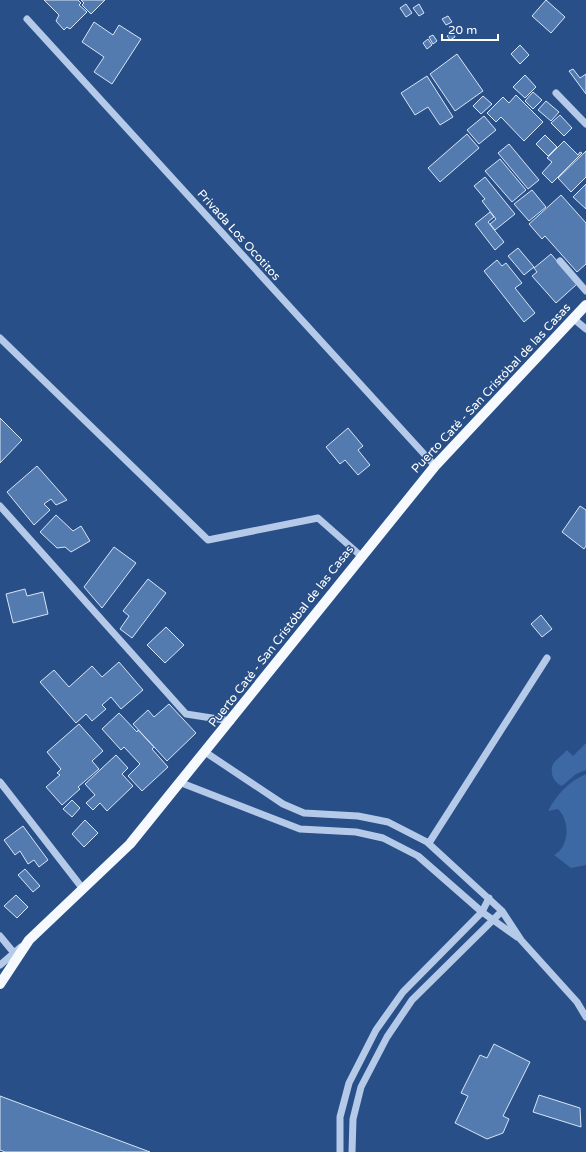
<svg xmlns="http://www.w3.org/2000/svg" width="586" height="1152" font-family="'Varela Round',sans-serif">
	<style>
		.green { fill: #3c68a3 }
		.building { fill: #547bb0; stroke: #d7e5f7 }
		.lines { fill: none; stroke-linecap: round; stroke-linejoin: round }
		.minor { stroke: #b4cae8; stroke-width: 7 }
		.major { stroke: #f6f9fe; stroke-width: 10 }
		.labels { text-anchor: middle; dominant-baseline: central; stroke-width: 3; stroke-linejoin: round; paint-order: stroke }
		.street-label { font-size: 12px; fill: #fff; stroke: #284f87 }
	</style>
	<rect width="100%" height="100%" fill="#284f87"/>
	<path class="green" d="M586 743V770L576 774 562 786C554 783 549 773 553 764 556 759 563 755 567 750L573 756Z
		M586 774V865L571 868 554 855C570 846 570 821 558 809L548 811C557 794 568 782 586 774Z"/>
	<path class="building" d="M44 0H78L81 3 79 5 87 12 70 29 67 27 64 30 56 21 59 15Z
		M81 0H105L91 14 82 5 84 3Z
		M546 0 565 17 551 33 532 16Z
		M406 4 412 13 406 17 400 8Z
		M419 4 424 13 419 16 413 8Z
		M448 16 452 22 446 25 442 19Z
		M94 22 113 35 119 25 141 39 112 84 94 72 104 57 82 42Z
		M453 32 455 37 450 40 447 36Z
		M433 35 437 41 433 44 429 37Z
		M428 39 432 45 427 49 423 43Z
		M520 45 529 55 520 64 511 54Z
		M457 54 483 91 455 111 430 74Z
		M573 69 580 78 586 74V94L569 71Z
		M525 75 536 87 525 98 513 87Z
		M427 76 453 117 440 125 428 107 415 115 401 93Z
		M533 92 542 100 533 109 525 101Z
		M516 95 543 122 524 141 501 117 496 122 487 113 503 97 509 103Z
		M483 96 492 104 481 114 473 106Z
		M546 101 559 112 551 121 538 110Z
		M560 115 572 128 564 136 551 123Z
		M484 116 496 130 479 144 467 130Z
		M467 134 479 148 440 182 428 168Z
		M545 135 557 147 548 156 536 144Z
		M564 141 578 155 580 152 582 153 552 183 542 173 552 162 547 158Z
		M509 144 539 180 528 189 498 153Z
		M586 151V177L571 192 558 178Z
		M500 159 526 190 512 202 485 171Z
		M485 177 515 214 495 230 490 224 496 219 482 201 485 199 474 186Z
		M586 184V209L573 197Z
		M532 190 546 207 529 221 514 204Z
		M561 195 586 223V264L577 272 545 236 542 239 529 224Z
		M490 212 494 217 488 222 504 242 495 250 475 224Z
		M518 248 534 267 524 275 508 256Z
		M551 254 577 284 556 303 532 276 537 272 534 268Z
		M497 260 502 266 506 263 522 283 515 288 535 313 524 322 484 271Z
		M0 418 22 440 0 463Z
		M348 428 363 446 358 450 370 465 358 475 345 460 340 464 326 447Z
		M37 466 67 500 56 505 51 499 44 504 50 510 34 525 7 492Z
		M580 506 586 510V546L584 549 562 532Z
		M56 515 73 531 81 526 90 541 71 552 65 547 57 548 40 532Z
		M114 547 136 563 102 608 84 587Z
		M148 579 166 593 132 638 120 629 129 616 123 611Z
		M25 589 27 596 43 592 48 614 13 623 6 594Z
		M541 615 552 629 542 637 531 624Z
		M166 627 184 645 165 663 147 645Z
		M119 662 143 690 121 709 111 697 102 705 106 709 92 721 86 714 76 723 40 682 54 670 69 687 92 666 102 677Z
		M169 704 196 733 167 761 133 724 148 710 154 717Z
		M119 713 137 732 138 730 154 747 152 749 168 767 142 791 128 776 140 764 124 747 121 750 102 729Z
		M79 724 103 751 92 761 99 769 78 787 80 789 62 805 46 787 60 775 57 773 61 769 47 752Z
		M116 755 128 768 122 774 133 786 107 811 100 803 93 810 86 803 95 795 85 784Z
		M72 800 80 808 72 817 63 809Z
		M85 820 98 833 84 847 72 834Z
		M23 826 48 860 39 867 34 860 28 864 20 851 15 855 4 840Z
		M25 869 40 886 33 892 18 875Z
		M16 895 28 907 17 918 4 906Z
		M494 1044 530 1062 503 1116 509 1119 503 1133 487 1139 455 1123 468 1096 461 1093 480 1055 487 1058Z
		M539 1095 580 1108 581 1127 533 1112Z
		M0 1096 150 1152H5L0 1150Z"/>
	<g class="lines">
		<path class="minor" d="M27 19 435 466
			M556 93 586 124
			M560 261 586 291
			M574 319 586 329
			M0 338 208 540 318 518 361 556
			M0 506 186 714 231 721
			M205 752 283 804 304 813 358 816 388 822 427 842 502 911 521 940 577 1002 586 1017
			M0 782 83 889
			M179 782 300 829 356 832 383 838 418 856 482 912 517 937
			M429 843 547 658
			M0 936 14 953
			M0 965 21 947
			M340 1152V1117L349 1083 376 1030 403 992 482 912 489 898
			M352 1152 353 1119 361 1087 387 1037 412 1000 502 911"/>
		<path class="major" d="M0 984 29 940 130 844 435 466 586 305"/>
	</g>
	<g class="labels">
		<g class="street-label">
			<text transform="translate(239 235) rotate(48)">Privada Los Ocotitos</text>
			<text transform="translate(491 388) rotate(-47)">Puerto Caté - San Cristóbal de las Casas</text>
			<text transform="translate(281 636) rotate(-52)">Puerto Caté - San Cristóbal de las Casas</text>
		</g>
	</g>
	<path d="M442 34v6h56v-6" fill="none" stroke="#ffffff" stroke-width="2"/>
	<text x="448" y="34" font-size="12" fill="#ffffff" stroke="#284f87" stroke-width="3" paint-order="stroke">20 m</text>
</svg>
